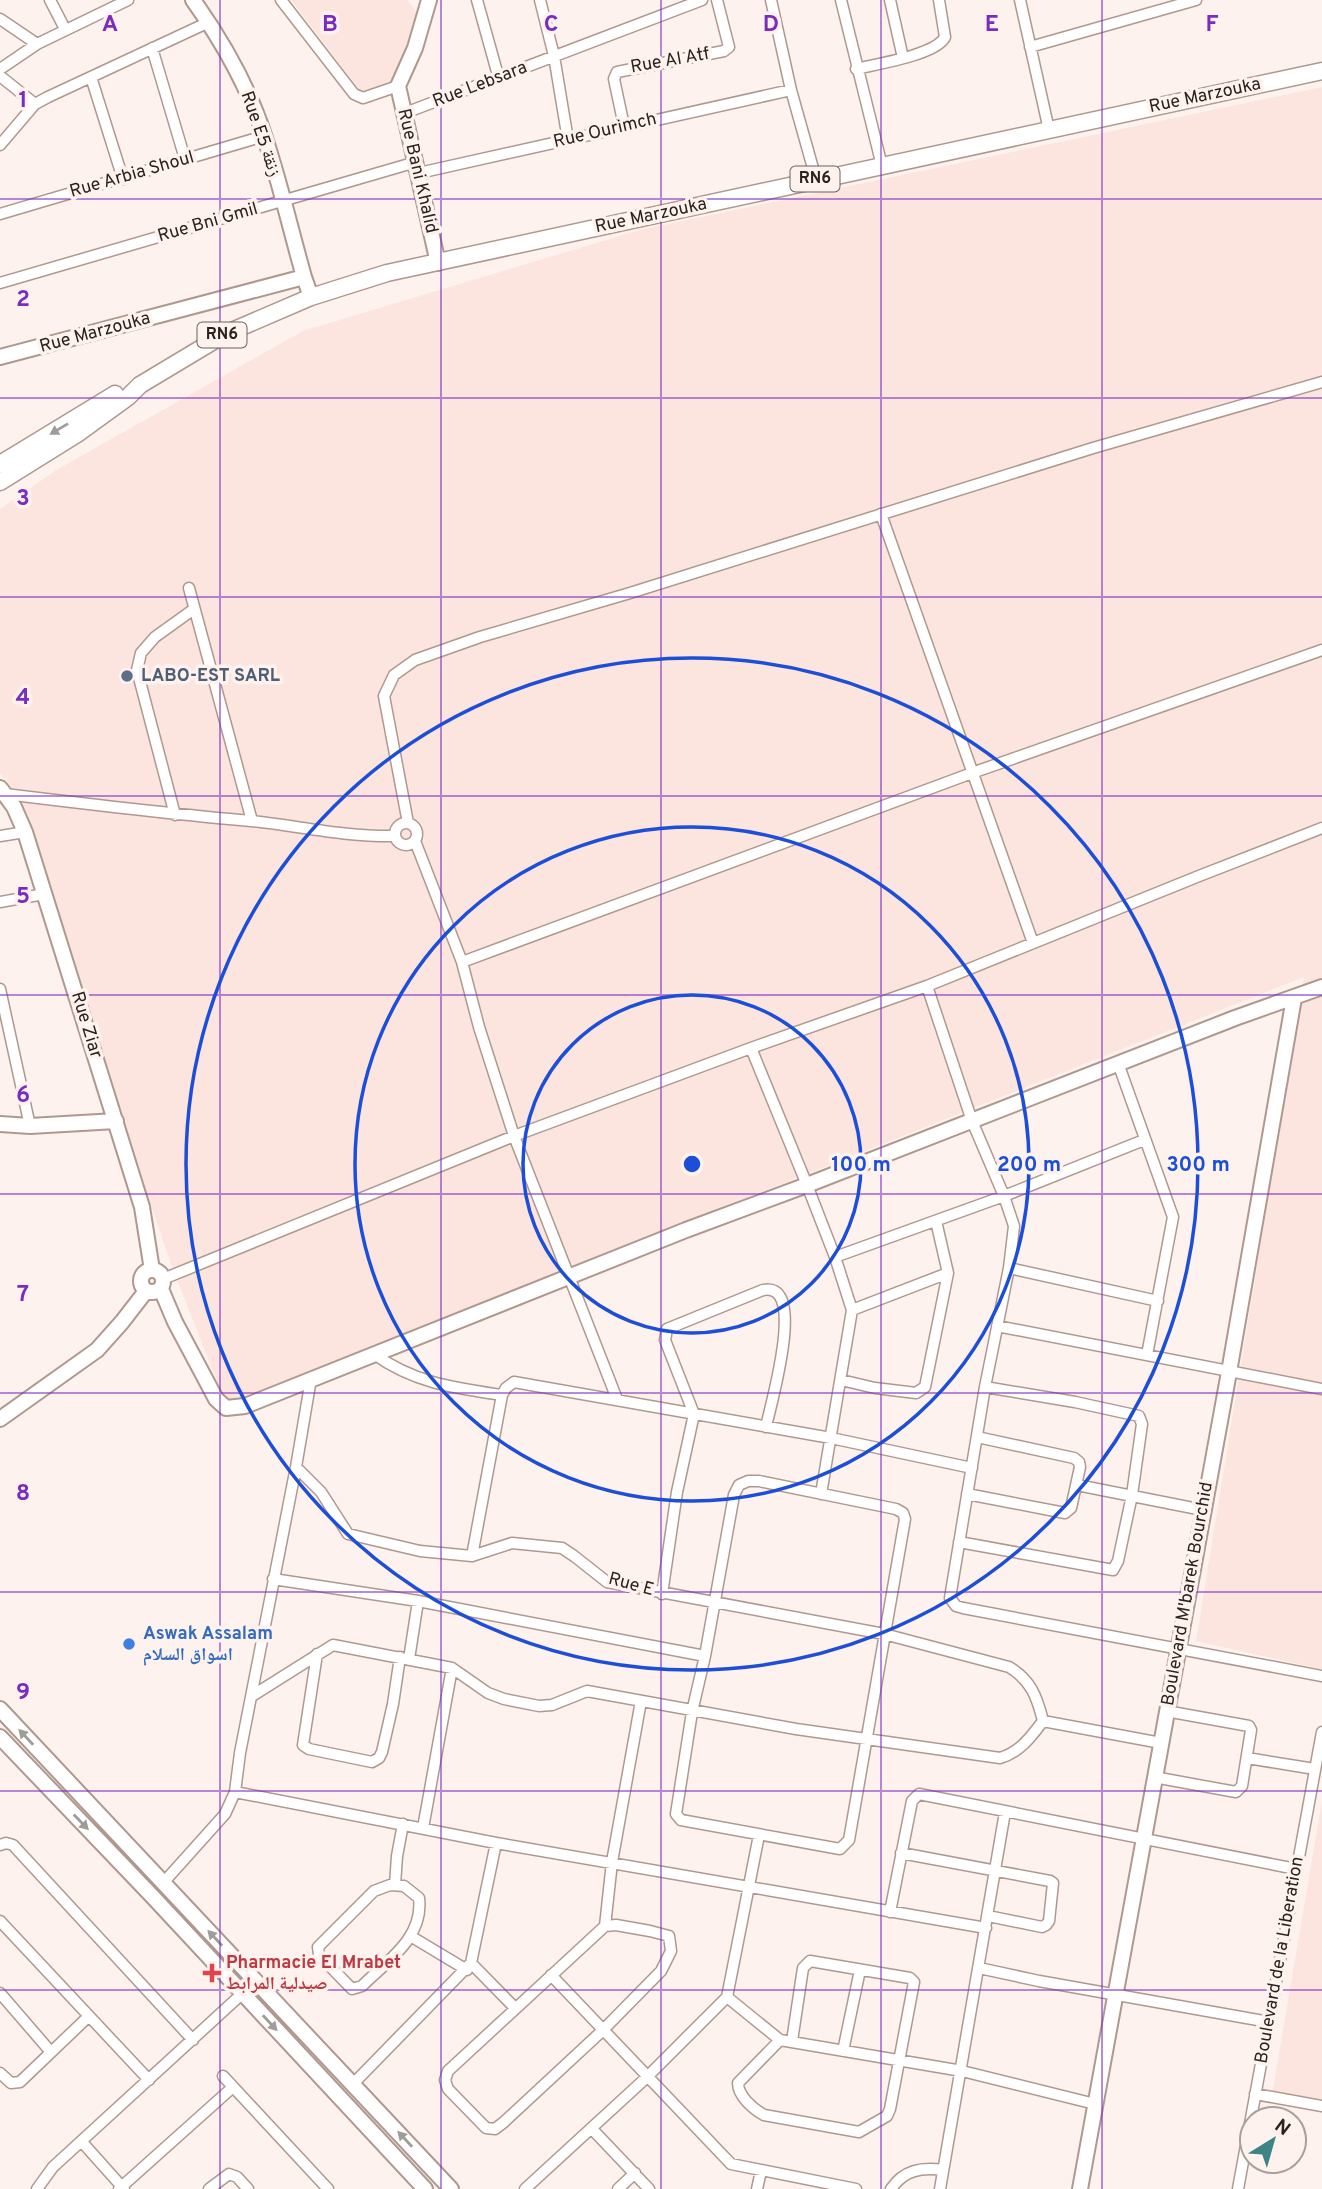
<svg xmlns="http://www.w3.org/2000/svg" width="1322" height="2189" font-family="Overpass,'Noto Naskh Arabic',sans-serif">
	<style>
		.built { fill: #fbe5de }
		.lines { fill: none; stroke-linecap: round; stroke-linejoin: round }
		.street-casing { stroke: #b0988f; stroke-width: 13 }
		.secondary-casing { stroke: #b0988f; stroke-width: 18 }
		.primary-casing { stroke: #b0988f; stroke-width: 19 }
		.street { stroke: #fff; stroke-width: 10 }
		.secondary { stroke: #fff; stroke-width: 14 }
		.primary { stroke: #fff; stroke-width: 16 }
		.oneway { fill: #a09c9a }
		.grid { fill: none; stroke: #7b2cbf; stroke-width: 2; stroke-opacity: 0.55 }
		.ring { fill: none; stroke: #1d4ed8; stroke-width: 3.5 }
		.service-dot { fill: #5c6f8a; stroke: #fdf2ee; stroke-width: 2.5 }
		.shop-dot { fill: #3f7fe0; stroke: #fdf2ee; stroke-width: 2.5 }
		.health-dot { fill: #e0444e; stroke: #fdf2ee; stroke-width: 2.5 }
		.labels { text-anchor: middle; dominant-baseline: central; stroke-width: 7; stroke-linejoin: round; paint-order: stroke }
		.shield { fill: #fdf2ee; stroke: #6a605c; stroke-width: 2 }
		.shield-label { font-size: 16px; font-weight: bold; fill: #2b221e }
		.street-label { font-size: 18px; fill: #2b221e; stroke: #fdf2ee }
		.service-label { font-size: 18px; font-weight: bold; fill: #4e5e75; stroke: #fdf2ee; text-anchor: start }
		.shop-label { font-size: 18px; font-weight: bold; fill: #366cbe; stroke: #fdf2ee; text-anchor: start }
		.health-label { font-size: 18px; font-weight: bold; fill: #be3a42; stroke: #fdf2ee; text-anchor: start }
		.grid-label { font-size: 23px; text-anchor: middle; font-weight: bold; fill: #7b2cbf; stroke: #fdf2ee; stroke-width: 7; stroke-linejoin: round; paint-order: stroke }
		.centre { fill: #1d4ed8; stroke: #fdf2ee; stroke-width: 3.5 }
		.ring-label { font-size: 21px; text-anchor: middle; font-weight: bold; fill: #1d4ed8; stroke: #fdf2ee; stroke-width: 7; stroke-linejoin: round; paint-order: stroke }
	</style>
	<rect width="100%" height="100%" fill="#fdf2ee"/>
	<path class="built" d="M291 0H408L422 21 393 83 363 94Z
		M1322 87V1669L1196 1641 1304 977 226 1404 172 1267 7 780 0 773V509L58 469 303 331 640 230Z
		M1322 1801V2104L1272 2095Z"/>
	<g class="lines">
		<defs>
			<path id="street" d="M50 0 65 29
				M281 0 354 94 363 98 398 86
				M477 0 499 79
				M540 0 554 56 568 140
				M771 0 791 90 816 179
				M841 0 882 166
				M890 0 903 58
				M1020 0 1049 130
				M0 19 37 44
				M1030 47 1196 0
				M152 48 185 159
				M0 69 37 44 128 0
				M856 69C876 64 936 55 945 37L939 0
				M0 76 35 104
				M91 77 123 179
				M405 113 702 0
				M624 126 614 79 617 72 724 51 729 47 717 0
				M0 145 35 104 48 97 209 22
				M419 173 791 90
				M0 214 264 136
				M0 283 416 162
				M881 514 1033 943
				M189 588 252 821
				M5 794C87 804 169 814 251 821 299 826 346 837 395 836
				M175 815 137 670 141 653 155 637 194 609
				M395 834a11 11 0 1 1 22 0a11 11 0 1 1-22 0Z
				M408 823 384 696 394 675 415 660 480 637 630 593 1093 448 1322 382
				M0 836 25 832
				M415 841 462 962 479 1027 514 1136 617 1399
				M0 902 44 894
				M462 962 972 773 1322 650
				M927 986 972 1121 1004 1196 1014 1226 1009 1268 985 1387 950 1598 956 1606 963 1608 1322 1676
				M0 989 30 1126
				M751 1048 807 1185 835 1257 852 1310 821 1494
				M1118 1063 1173 1217 1147 1355
				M835 1257 1004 1196 1144 1140
				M1009 1268 1158 1301
				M163 1279 514 1136 751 1048 927 986 1199 876 1322 828
				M852 1310 948 1273
				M997 1326 1322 1389
				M374 1354C414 1383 455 1388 502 1395
				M841 1380 875 1388 916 1393 925 1387 948 1273 936 1221
				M296 1467 321 1492 348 1534 420 1551 472 1556 512 1543 562 1548 574 1556 607 1582 884 1634 1009 1667C1031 1680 1037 1697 1043 1721
				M748 1481H759L896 1509 903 1513 905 1519 849 1840 840 1849 681 1820 676 1814 692 1712 705 1656 734 1495 739 1485Z
				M1077 1485 1203 1510
				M967 1494 1065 1513 1071 1508 1080 1467 1079 1462 1074 1458 977 1437
				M959 1542 1113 1570 1118 1561 1132 1495 1142 1424 1139 1416 1075 1402 985 1387
				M472 1556 502 1395 506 1388 514 1382 831 1438 972 1468
				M273 1579 418 1601 705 1656
				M662 1594 677 1492 694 1414 665 1340 667 1329 763 1290C808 1280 770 1406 766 1427
				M317 1654 303 1745 309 1749 372 1762 379 1758 382 1752 393 1704 400 1657
				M409 1659 418 1601
				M252 1696 333 1645 452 1668 488 1693 504 1699 539 1706 552 1705 587 1691 796 1729 1000 1758C1020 1752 1031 1737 1043 1721L1161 1743
				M1247 1758 1315 1769
				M1154 1777 1236 1792 1242 1786 1251 1730 1249 1726 1166 1711
				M235 1792 496 1843 986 1928
				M423 1828 452 1668
				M0 1845 6 1843 13 1845 193 2040
				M901 1853 1050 1881 1053 1883 1049 1921 1046 1925 1042 1927 988 1916
				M164 1882 225 1814 235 1792 240 1753 296 1467 311 1379
				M390 1885 404 1886 419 1898C424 1938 387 1961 362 1986L352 1989 319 1955 318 1947 374 1891Z
				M395 1885 397 1856 403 1824
				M890 1912 912 1801 919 1794 1296 1869
				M0 1921 149 2080
				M616 1925 650 1931 669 1936 671 1951 661 1971 602 2031 504 2122 495 2129 486 2128 448 2089 445 2080 448 2071 605 1926Z
				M605 1926 612 1862 641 1701
				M412 1937 467 1970
				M471 1963 515 2008
				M979 1968 1039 1981 1269 2022
				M551 1975 731 2164 856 2189
				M0 1993 50 2051
				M727 1997 780 2040 962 2071 1095 2104
				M780 2040 738 2083C738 2096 753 2109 764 2115L859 2132 887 2116 890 2109 914 1982 910 1978 810 1961 803 1968 792 2041
				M843 2051 860 1970
				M0 2073 11 2083 20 2082 89 2016
				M223 2076 328 2189
				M353 2084 471 1963 496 1843
				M1255 2094 1322 2106
				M592 2129 649 2189
				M82 2142 124 2189
				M37 2189 53 2167 256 1981
				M119 2189 233 2087
				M209 2189 229 2174 237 2177 248 2189
				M525 2189 646 2078 727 1997 759 1835
				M618 2189 635 2173
				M757 2189 761 2171
				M891 2189C904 2170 921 2167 943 2170
				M940 2189 1005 1812
				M1238 2189 1322 1732"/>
			<path id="secondary" d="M193 0C223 42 249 88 265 138 280 183 291 231 304 277
				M429 0 415 48 398 86 438 263
				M0 357 304 277 311 297
				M0 788 14 807 25 832 142 1207 152 1270
				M0 1124 30 1126 116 1121
				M141 1281a11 11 0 1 1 22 0a11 11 0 1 1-22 0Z
				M161 1289 175 1322 216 1399 226 1408 245 1406 686 1230 807 1185 1235 1018 1322 987
				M0 1419 97 1350 122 1322 146 1291
				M0 1709 451 2189
				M0 1737 153 1897 425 2189
				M1080 2189 1229 1372 1294 998"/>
			<path id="primary" d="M0 464 115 394
				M0 482 77 434 128 397 140 385 225 334 311 297 387 273 1322 71"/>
		</defs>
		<use href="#street" class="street-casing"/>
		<use href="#secondary" class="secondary-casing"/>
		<use href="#primary" class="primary-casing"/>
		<use href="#street" class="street"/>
		<use href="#secondary" class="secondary"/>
		<use href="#primary" class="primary"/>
	</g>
	<defs><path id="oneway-solid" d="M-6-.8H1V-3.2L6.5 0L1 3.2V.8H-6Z" transform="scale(1.75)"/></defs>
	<g class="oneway">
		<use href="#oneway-solid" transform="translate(59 429) rotate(149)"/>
		<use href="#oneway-solid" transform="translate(26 1737) rotate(-133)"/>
		<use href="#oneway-solid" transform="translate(81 1822) rotate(46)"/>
		<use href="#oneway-solid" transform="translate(215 1938) rotate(-133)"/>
		<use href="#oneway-solid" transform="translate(270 2023) rotate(47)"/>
		<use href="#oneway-solid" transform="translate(405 2139) rotate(-133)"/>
	</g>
	<path class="grid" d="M220 0V2189M441 0V2189M661 0V2189M881 0V2189M1102 0V2189M0 199H1322M0 398H1322M0 597H1322M0 796H1322M0 995H1322M0 1194H1322M0 1393H1322M0 1592H1322M0 1791H1322M0 1990H1322"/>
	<g class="ring">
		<circle cx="692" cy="1164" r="169"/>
		<circle cx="692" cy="1164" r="337"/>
		<circle cx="692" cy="1164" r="506"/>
	</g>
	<circle class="service-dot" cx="127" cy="676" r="7"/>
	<circle class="shop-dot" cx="129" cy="1644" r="7"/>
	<path class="health-dot" d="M208.5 1962.5h7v7h7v7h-7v7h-7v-7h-7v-7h7z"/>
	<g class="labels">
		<g class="shield">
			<rect x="790.5" y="166.5" width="49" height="25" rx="5"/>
			<rect x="197.5" y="322.5" width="49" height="25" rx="5"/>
		</g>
		<g class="shield-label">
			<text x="815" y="179">RN6</text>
			<text x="222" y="335">RN6</text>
		</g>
		<g class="street-label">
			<text transform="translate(670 61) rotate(-10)">Rue Al Atf</text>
			<text transform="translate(480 85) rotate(-21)">Rue Lebsara</text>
			<text transform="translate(1205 96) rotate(-12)">Rue Marzouka</text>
			<text transform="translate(605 131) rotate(-13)">Rue Ourimch</text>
			<text transform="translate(260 134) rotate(71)">Rue E5 زنقة</text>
			<text transform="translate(417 171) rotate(77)">Rue Bani Khalid</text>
			<text transform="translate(132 175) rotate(-16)">Rue Arbia Shoul</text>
			<text transform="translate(651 216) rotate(-12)">Rue Marzouka</text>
			<text transform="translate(208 223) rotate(-16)">Rue Bni Gmil</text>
			<text transform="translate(95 333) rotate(-15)">Rue Marzouka</text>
			<text transform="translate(86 1025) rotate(73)">Rue Ziar</text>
			<text transform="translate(631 1585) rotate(15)">Rue E</text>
			<text transform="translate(1188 1594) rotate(-80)">Boulevard M'barek Bourchid</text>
			<text transform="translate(1280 1960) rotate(-80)">Boulevard de la Liberation</text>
		</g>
		<g class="service-label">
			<text x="141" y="676">LABO-EST SARL</text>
		</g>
		<g class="shop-label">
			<text x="143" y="1634">Aswak Assalam<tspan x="143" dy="21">اسواق السلام</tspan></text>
		</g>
		<g class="health-label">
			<text x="226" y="1963">Pharmacie El Mrabet<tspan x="226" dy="21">صيدلية المرابط</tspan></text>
		</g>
	</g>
	<g class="grid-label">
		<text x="110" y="31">A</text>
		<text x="330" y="31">B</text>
		<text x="551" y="31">C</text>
		<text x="771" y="31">D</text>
		<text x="992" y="31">E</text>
		<text x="1212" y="31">F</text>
		<text x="23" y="107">1</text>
		<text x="23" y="306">2</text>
		<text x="23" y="505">3</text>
		<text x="23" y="704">4</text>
		<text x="23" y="903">5</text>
		<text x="23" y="1102">6</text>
		<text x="23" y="1301">7</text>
		<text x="23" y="1500">8</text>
		<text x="23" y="1699">9</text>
	</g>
	<circle cx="692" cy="1164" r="10" class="centre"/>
	<g class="ring-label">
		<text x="861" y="1171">100 m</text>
		<text x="1029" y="1171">200 m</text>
		<text x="1198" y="1171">300 m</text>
	</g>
	<g transform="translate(1273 2140) rotate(37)"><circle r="33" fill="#fdf2ee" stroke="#a99f9b" stroke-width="2"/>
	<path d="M0-5L12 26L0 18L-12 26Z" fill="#3d8585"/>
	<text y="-10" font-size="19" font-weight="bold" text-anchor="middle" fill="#2b221e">N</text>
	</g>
</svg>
